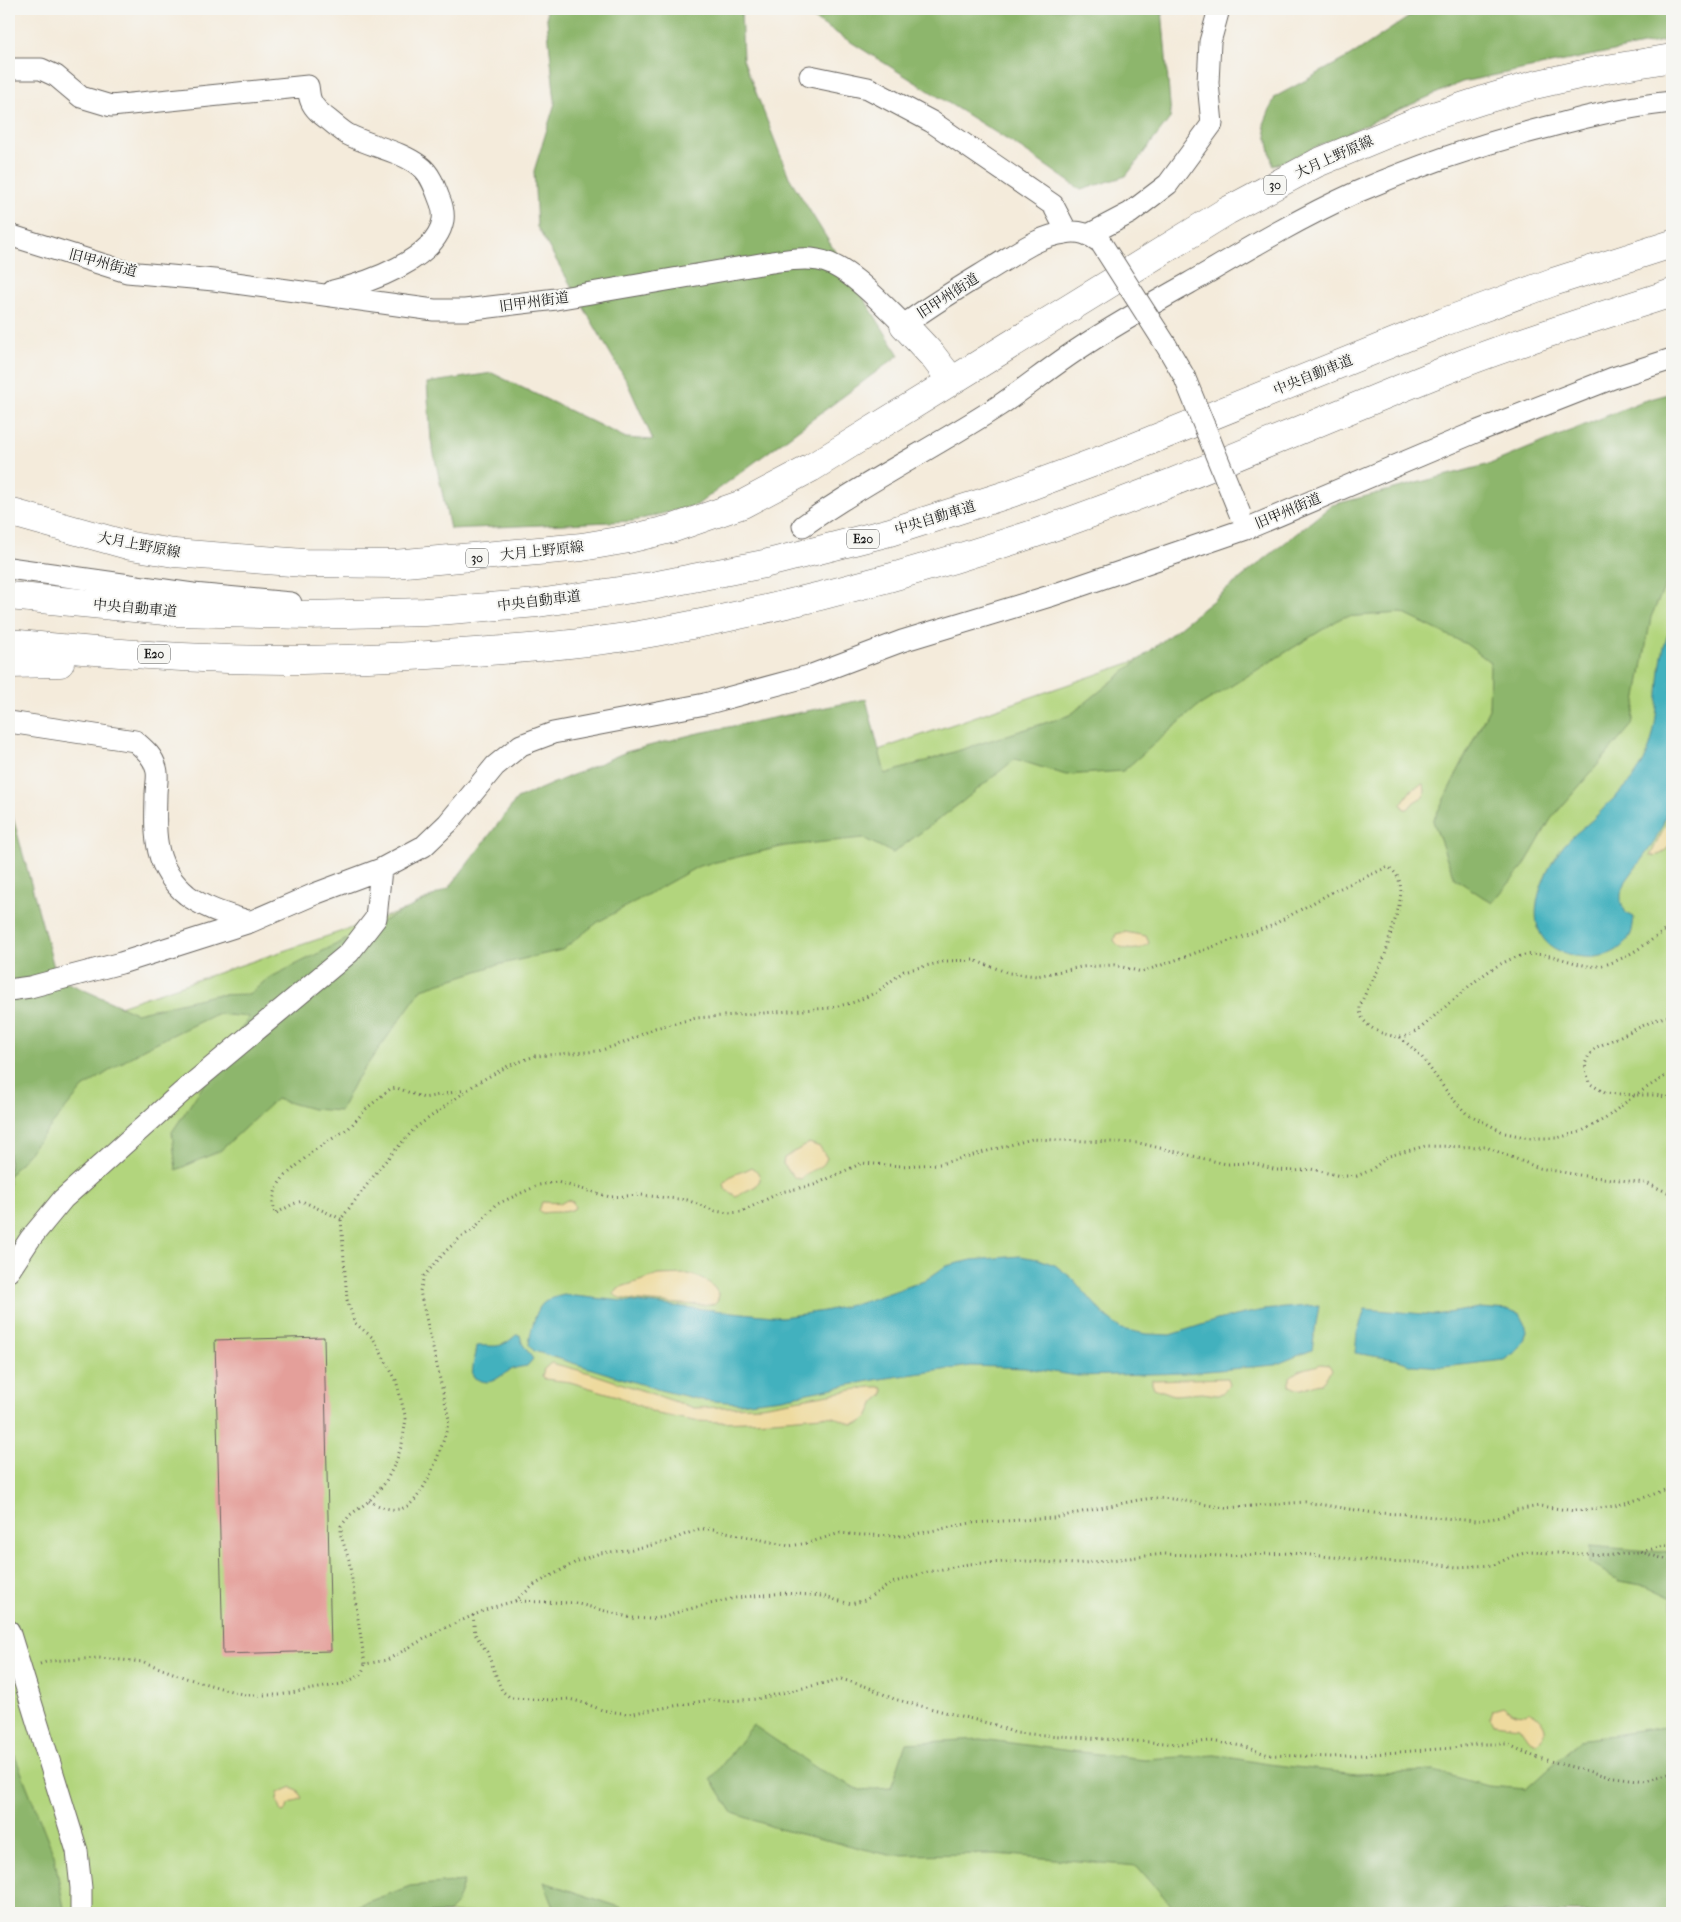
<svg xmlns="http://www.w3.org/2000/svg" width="1681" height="1922" font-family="'IM FELL French Canon','Noto Serif JP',serif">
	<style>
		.green { fill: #b2d57d; stroke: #67784c }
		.forest { fill: #8db66c; stroke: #546944 }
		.sand { fill: #eeda9e; stroke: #857b5d }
		.water { fill: #43b1be; stroke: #30666d }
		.building { fill: #e49f9a }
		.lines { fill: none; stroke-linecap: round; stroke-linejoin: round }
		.minor-tunnel { stroke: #c9c2b5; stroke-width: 21; stroke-dasharray: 21 11; stroke-linecap: butt }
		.minor-casing { stroke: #68645f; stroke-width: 23 }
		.major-casing { stroke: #68645f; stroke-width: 29 }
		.highway-casing { stroke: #68645f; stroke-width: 29 }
		.path { stroke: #68645f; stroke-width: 3; stroke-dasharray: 1 4; stroke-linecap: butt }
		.minor { stroke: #fff; stroke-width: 21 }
		.major { stroke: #fff; stroke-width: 28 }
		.highway { stroke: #fff; stroke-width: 28 }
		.minor-bridge-casing { stroke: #68645f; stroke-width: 23; stroke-linecap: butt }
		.minor-bridge { stroke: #fff; stroke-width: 21 }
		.labels { text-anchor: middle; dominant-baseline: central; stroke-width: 4; stroke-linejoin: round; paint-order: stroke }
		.shield { fill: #f6f6f2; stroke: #5d5d5c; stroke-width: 1 }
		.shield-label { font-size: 12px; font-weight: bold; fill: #1c1c1c }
		.street-label { font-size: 14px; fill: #1c1c1c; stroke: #f6f6f2 }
	</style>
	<rect width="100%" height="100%" fill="#f6f6f2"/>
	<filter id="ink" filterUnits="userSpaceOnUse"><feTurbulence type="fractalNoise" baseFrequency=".02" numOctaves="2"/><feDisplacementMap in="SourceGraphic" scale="10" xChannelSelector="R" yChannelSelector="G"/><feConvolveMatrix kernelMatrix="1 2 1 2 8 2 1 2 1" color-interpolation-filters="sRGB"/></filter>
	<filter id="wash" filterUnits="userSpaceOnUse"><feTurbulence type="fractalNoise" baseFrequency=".0096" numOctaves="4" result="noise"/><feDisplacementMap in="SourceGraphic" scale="20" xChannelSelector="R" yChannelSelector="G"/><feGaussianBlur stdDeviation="1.12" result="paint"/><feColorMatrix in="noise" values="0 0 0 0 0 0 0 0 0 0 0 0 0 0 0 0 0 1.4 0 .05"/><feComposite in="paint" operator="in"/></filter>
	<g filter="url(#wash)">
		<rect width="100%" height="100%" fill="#f4ebdb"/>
		<path class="green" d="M1672 475V1831L1290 1913H9V1043L766 789Z"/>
		<path class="forest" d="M343 9H375L347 17Z
			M546 9H741L743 59 789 177 899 355 697 505 633 521 450 529 431 440 427 383 492 373 626 438 653 440 627 382 537 227 534 171 555 103Z
			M798 9H1162L1171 117 1126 176 1081 190 1022 149Z
			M1421 9H1672V39L1462 82 1273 166 1264 124 1275 97 1350 56Z
			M1672 393V570L1651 617 1632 725 1551 819 1524 866 1492 903 1454 878 1433 821 1489 709 1490 662 1466 644 1402 613 1343 617 1197 707 1123 771 1066 775 1015 759 962 802 893 853 863 838 785 846 699 866 598 922 562 950 493 966 422 989 354 1083 340 1111 312 1109 276 1099 220 1151 176 1170 172 1132 249 1017 216 1014 143 1049 83 1088 9 1176V812L12 814 57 978 136 1013 214 995 250 994 267 979 449 888 517 799 626 752 694 734 866 699 885 774 1070 715 1332 505 1490 464 1643 401Z
			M1590 1546 1672 1553V1598L1647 1586 1619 1581 1590 1563Z
			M753 1725 818 1769 860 1790 891 1788 906 1743 981 1739 1071 1751 1144 1759 1215 1755 1268 1764 1357 1774 1434 1771 1488 1786 1526 1789 1580 1740 1672 1726V1913H1178L1137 1866 996 1854 889 1855 779 1829 733 1813 711 1779Z
			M9 1741 54 1855 65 1913H9Z
			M464 1881 456 1905 448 1913H338L410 1886Z
			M544 1882 638 1913H556Z"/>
		<path class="sand" d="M1423 784 1425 790 1424 796 1414 802 1408 809H1404L1401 804 1412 789Z
			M1672 813C1672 831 1675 856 1650 856Z
			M1125 932 1146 936 1149 943C1140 952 1120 952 1114 940L1116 934Z
			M809 1143 820 1147 827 1158C823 1168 819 1167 811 1171 807 1173 804 1177 801 1179L795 1178 783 1164 784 1158Z
			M752 1167C757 1171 760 1174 760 1180L756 1186 736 1196 726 1190 724 1184C730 1172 741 1174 752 1167Z
			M567 1200 573 1202 575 1208C567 1214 553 1211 543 1213L539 1211 542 1202 562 1203Z
			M688 1274C702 1277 712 1282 719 1295 718 1299 717 1302 713 1304 708 1307 629 1301 621 1298 617 1297 617 1297 614 1294L618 1288 658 1275Z
			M551 1363 590 1373 694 1408 761 1406 870 1387H880L884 1389V1394L875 1402 868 1417 860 1423 852 1424 834 1417 822 1416 773 1420 720 1422 694 1421 658 1414 617 1396 570 1382 545 1379 542 1376 544 1369Z
			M1321 1364 1329 1365 1332 1370 1321 1383C1308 1384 1301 1395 1290 1385V1377C1301 1367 1308 1369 1321 1364Z
			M1228 1378 1230 1384 1224 1392 1218 1395 1202 1393 1174 1395 1154 1388 1152 1384V1380Z
			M1503 1706C1512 1713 1519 1718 1531 1712 1543 1720 1553 1733 1536 1743L1528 1739 1519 1726 1494 1723 1490 1717 1493 1709Z
			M292 1787 297 1790 302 1798 288 1805 286 1811 282 1812 277 1800 278 1793Z"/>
		<path class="water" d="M1672 625V793L1663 824 1655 841 1626 881 1621 894V903L1626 913 1634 917C1633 923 1633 930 1630 936 1617 960 1585 961 1562 952 1517 935 1540 876 1562 848 1570 837 1582 829 1592 820 1599 814 1604 807 1611 801 1626 787 1639 774 1647 754 1664 713 1652 665 1672 625Z
			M1020 1256 1038 1259 1055 1265 1072 1278 1106 1317 1121 1329 1147 1334 1170 1335 1217 1320 1263 1310 1319 1305 1312 1350 1275 1365 1185 1373 1078 1376 1026 1368 971 1366 880 1379 782 1398 740 1403 702 1400 660 1390 534 1351 529 1345C530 1335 534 1316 540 1307 545 1299 556 1297 564 1295L782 1317 824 1311 860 1303 924 1281 946 1266 972 1260Z
			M1479 1308 1510 1310 1520 1314 1525 1323 1527 1331 1524 1341 1517 1351 1504 1360 1444 1367 1413 1365 1398 1360 1355 1353 1357 1333 1365 1309 1435 1315Z
			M516 1335H520L522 1343 533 1359 527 1366C522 1367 516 1367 511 1370 495 1378 492 1388 473 1377 471 1366 476 1358 477 1346 496 1345 500 1350 516 1335Z"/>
		<g id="blocks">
			<path class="building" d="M324 1337 331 1651 223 1654 215 1340Z"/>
		</g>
	</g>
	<g filter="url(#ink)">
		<use href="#blocks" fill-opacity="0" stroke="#68645f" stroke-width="1"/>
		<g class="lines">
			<path class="minor-tunnel" d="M9 1674 38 1665"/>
			<defs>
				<path id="minor" d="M9 69H41L56 76 81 97 111 106 308 86C309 91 309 97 311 101 314 109 322 115 329 120 335 125 341 130 347 134 369 146 399 150 420 166 430 173 435 187 439 198 442 205 444 213 443 220 436 260 367 283 333 291
					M810 76 868 88 932 122 1053 205 1067 232
					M1090 234 1130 213 1168 184 1212 124 1208 83 1210 42 1219 9
					M9 235 127 272 214 280 434 310H465L556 299 772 262C787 260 803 257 818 260 848 265 882 304 904 325 933 303 964 285 995 266 1017 253 1039 236 1065 233 1079 230 1089 234 1101 243
					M1166 345 1184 376
					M803 526C866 481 936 447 1000 405 1027 387 1052 366 1080 348 1119 322 1161 299 1202 276 1253 246 1304 216 1357 192 1419 165 1487 142 1552 126 1592 115 1631 106 1672 102
					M9 568 193 594 291 603
					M9 722 135 741C144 749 153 756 156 768 159 775 156 786 156 794 155 835 153 867 187 895 205 909 229 915 250 922
					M9 990 30 987 121 963 250 922 317 893 381 869 424 846 448 823 495 766 521 745 553 733 705 704 809 676 902 641 1050 596 1246 529 1478 431 1613 378 1672 359
					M9 1271 30 1239 63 1199 181 1093 349 953 376 918 381 869
					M9 1631 77 1851 81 1888V1913"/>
				<path id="major" d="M904 325 932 355 952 381
					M9 512 131 546 174 553 304 563 394 564 582 547 629 539 671 529 743 504 811 468 1227 211 1317 163 1418 121 1483 100 1534 85 1601 70 1672 58"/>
				<path id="highway" d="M9 596 176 612 308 615 425 612 538 603 652 586 764 564 890 532 1012 493 1122 452 1444 322 1553 282 1672 244
					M9 643C106 653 205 661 302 660 360 659 418 656 475 652 535 648 597 643 656 632 783 608 910 575 1033 534 1177 485 1317 421 1459 365 1529 338 1601 316 1672 293
					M9 664 60 663"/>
			</defs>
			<use href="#minor" class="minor-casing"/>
			<use href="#major" class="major-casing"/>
			<use href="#highway" class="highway-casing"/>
			<path class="path" d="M1672 925C1652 940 1614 970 1588 966 1563 961 1541 948 1514 958 1486 968 1461 994 1438 1013 1427 1022 1415 1036 1400 1037 1395 1037 1389 1035 1385 1034 1374 1031 1360 1022 1360 1009 1359 1002 1378 971 1382 962 1387 953 1388 942 1391 933 1397 912 1411 881 1388 867L1336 890 1271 926 1142 972 1114 965 1081 967 1037 976 1009 973 973 960 947 961 904 971 877 992 855 1002 830 1008 696 1018 655 1028 626 1042 599 1051 535 1056 508 1066 477 1083 415 1128 382 1165 341 1219 347 1300 355 1323 373 1338 396 1380 406 1419 402 1444 396 1462 385 1483 369 1501 350 1515 341 1526V1536L349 1560 365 1664 387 1660 438 1631 490 1608 515 1601 534 1585 578 1561 600 1553 628 1550 666 1542 699 1529H713L789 1546 808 1543 840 1533 861 1535 905 1536 971 1523 1054 1518 1138 1500 1155 1498 1174 1499 1225 1508 1305 1502 1374 1513 1404 1514 1475 1521 1502 1517 1516 1510 1540 1506 1575 1511 1615 1506 1649 1496 1672 1487
				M1672 1015 1655 1020 1597 1047 1589 1055 1585 1064 1589 1083 1605 1093 1635 1095 1672 1072
				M1400 1037 1421 1056 1450 1096 1466 1113 1505 1133 1529 1138H1557L1580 1132 1606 1118 1635 1095H1655L1672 1098
				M341 1219 302 1201 293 1204 275 1214 273 1202 276 1188 283 1178 313 1151 349 1128 367 1108 390 1089 397 1088 424 1098 465 1090
				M369 1501C380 1507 397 1514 409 1505 427 1492 445 1441 449 1419L420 1291 424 1276 447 1250 461 1237 473 1230 495 1205 539 1185 557 1182 610 1197 641 1195 687 1200 715 1211 728 1213 741 1212 781 1192 814 1185 862 1163 901 1166 940 1164 1032 1139 1139 1143 1226 1164 1252 1163 1277 1170 1295 1171 1311 1169 1340 1176H1357L1371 1170 1389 1156 1425 1146 1486 1147 1539 1168 1585 1176 1646 1183 1667 1192 1672 1196
				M1640 1552 1672 1561
				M515 1601 575 1603 632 1618 651 1619 665 1617 681 1611 735 1598 784 1593 822 1596 851 1604 865 1600 892 1583 923 1573 968 1564 1028 1561 1075 1564 1164 1554 1222 1556 1290 1553 1374 1561 1415 1562 1457 1567 1494 1565 1513 1556 1529 1552 1612 1555 1640 1552 1672 1544
				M473 1615 475 1634 487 1652 502 1691 511 1698 553 1700 569 1699 584 1703 602 1710 628 1714 709 1700 725 1701 757 1699 841 1679 868 1687 894 1699 995 1725 1015 1733 1180 1744 1210 1741 1242 1746 1269 1755 1333 1757 1452 1748 1477 1744H1507L1535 1757 1606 1776 1646 1781 1672 1772
				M40 1664 49 1661 99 1658 144 1662 186 1678 245 1695H279L342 1684 361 1675 365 1664"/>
			<use href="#minor" class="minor"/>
			<use href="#major" class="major"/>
			<use href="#highway" class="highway"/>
			<defs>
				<path id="minor-bridge" d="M1101 243 1166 345
					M1184 376 1240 514"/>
			</defs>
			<use href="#minor-bridge" class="minor-bridge-casing"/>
			<use href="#minor-bridge" class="minor-bridge"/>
		</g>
	</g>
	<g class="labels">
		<g class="shield">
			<rect x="1264" y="175.5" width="22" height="19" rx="4"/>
			<rect x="847" y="529.5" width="32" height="19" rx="4"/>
			<rect x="466" y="548.5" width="22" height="19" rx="4"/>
			<rect x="138" y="644.5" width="32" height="19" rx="4"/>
		</g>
		<g class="shield-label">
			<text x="1275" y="185">30</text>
			<text x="863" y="539">E20</text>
			<text x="477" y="558">30</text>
			<text x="154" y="654">E20</text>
		</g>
		<g class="street-label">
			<text transform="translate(1334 157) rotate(-24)">大月上野原線</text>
			<text transform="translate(103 263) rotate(15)">旧甲州街道</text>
			<text transform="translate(948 296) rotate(-33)">旧甲州街道</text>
			<text transform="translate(534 302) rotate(-8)">旧甲州街道</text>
			<text transform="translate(1313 375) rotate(-22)">中央自動車道</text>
			<text transform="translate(1288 511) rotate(-23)">旧甲州街道</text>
			<text transform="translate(935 518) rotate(-17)">中央自動車道</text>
			<text transform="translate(139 545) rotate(11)">大月上野原線</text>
			<text transform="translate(542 551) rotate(-6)">大月上野原線</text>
			<text transform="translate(539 601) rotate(-7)">中央自動車道</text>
			<text transform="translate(135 608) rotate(5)">中央自動車道</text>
		</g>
	</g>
	<rect width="1681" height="1922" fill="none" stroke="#f6f6f2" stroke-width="30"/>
</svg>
